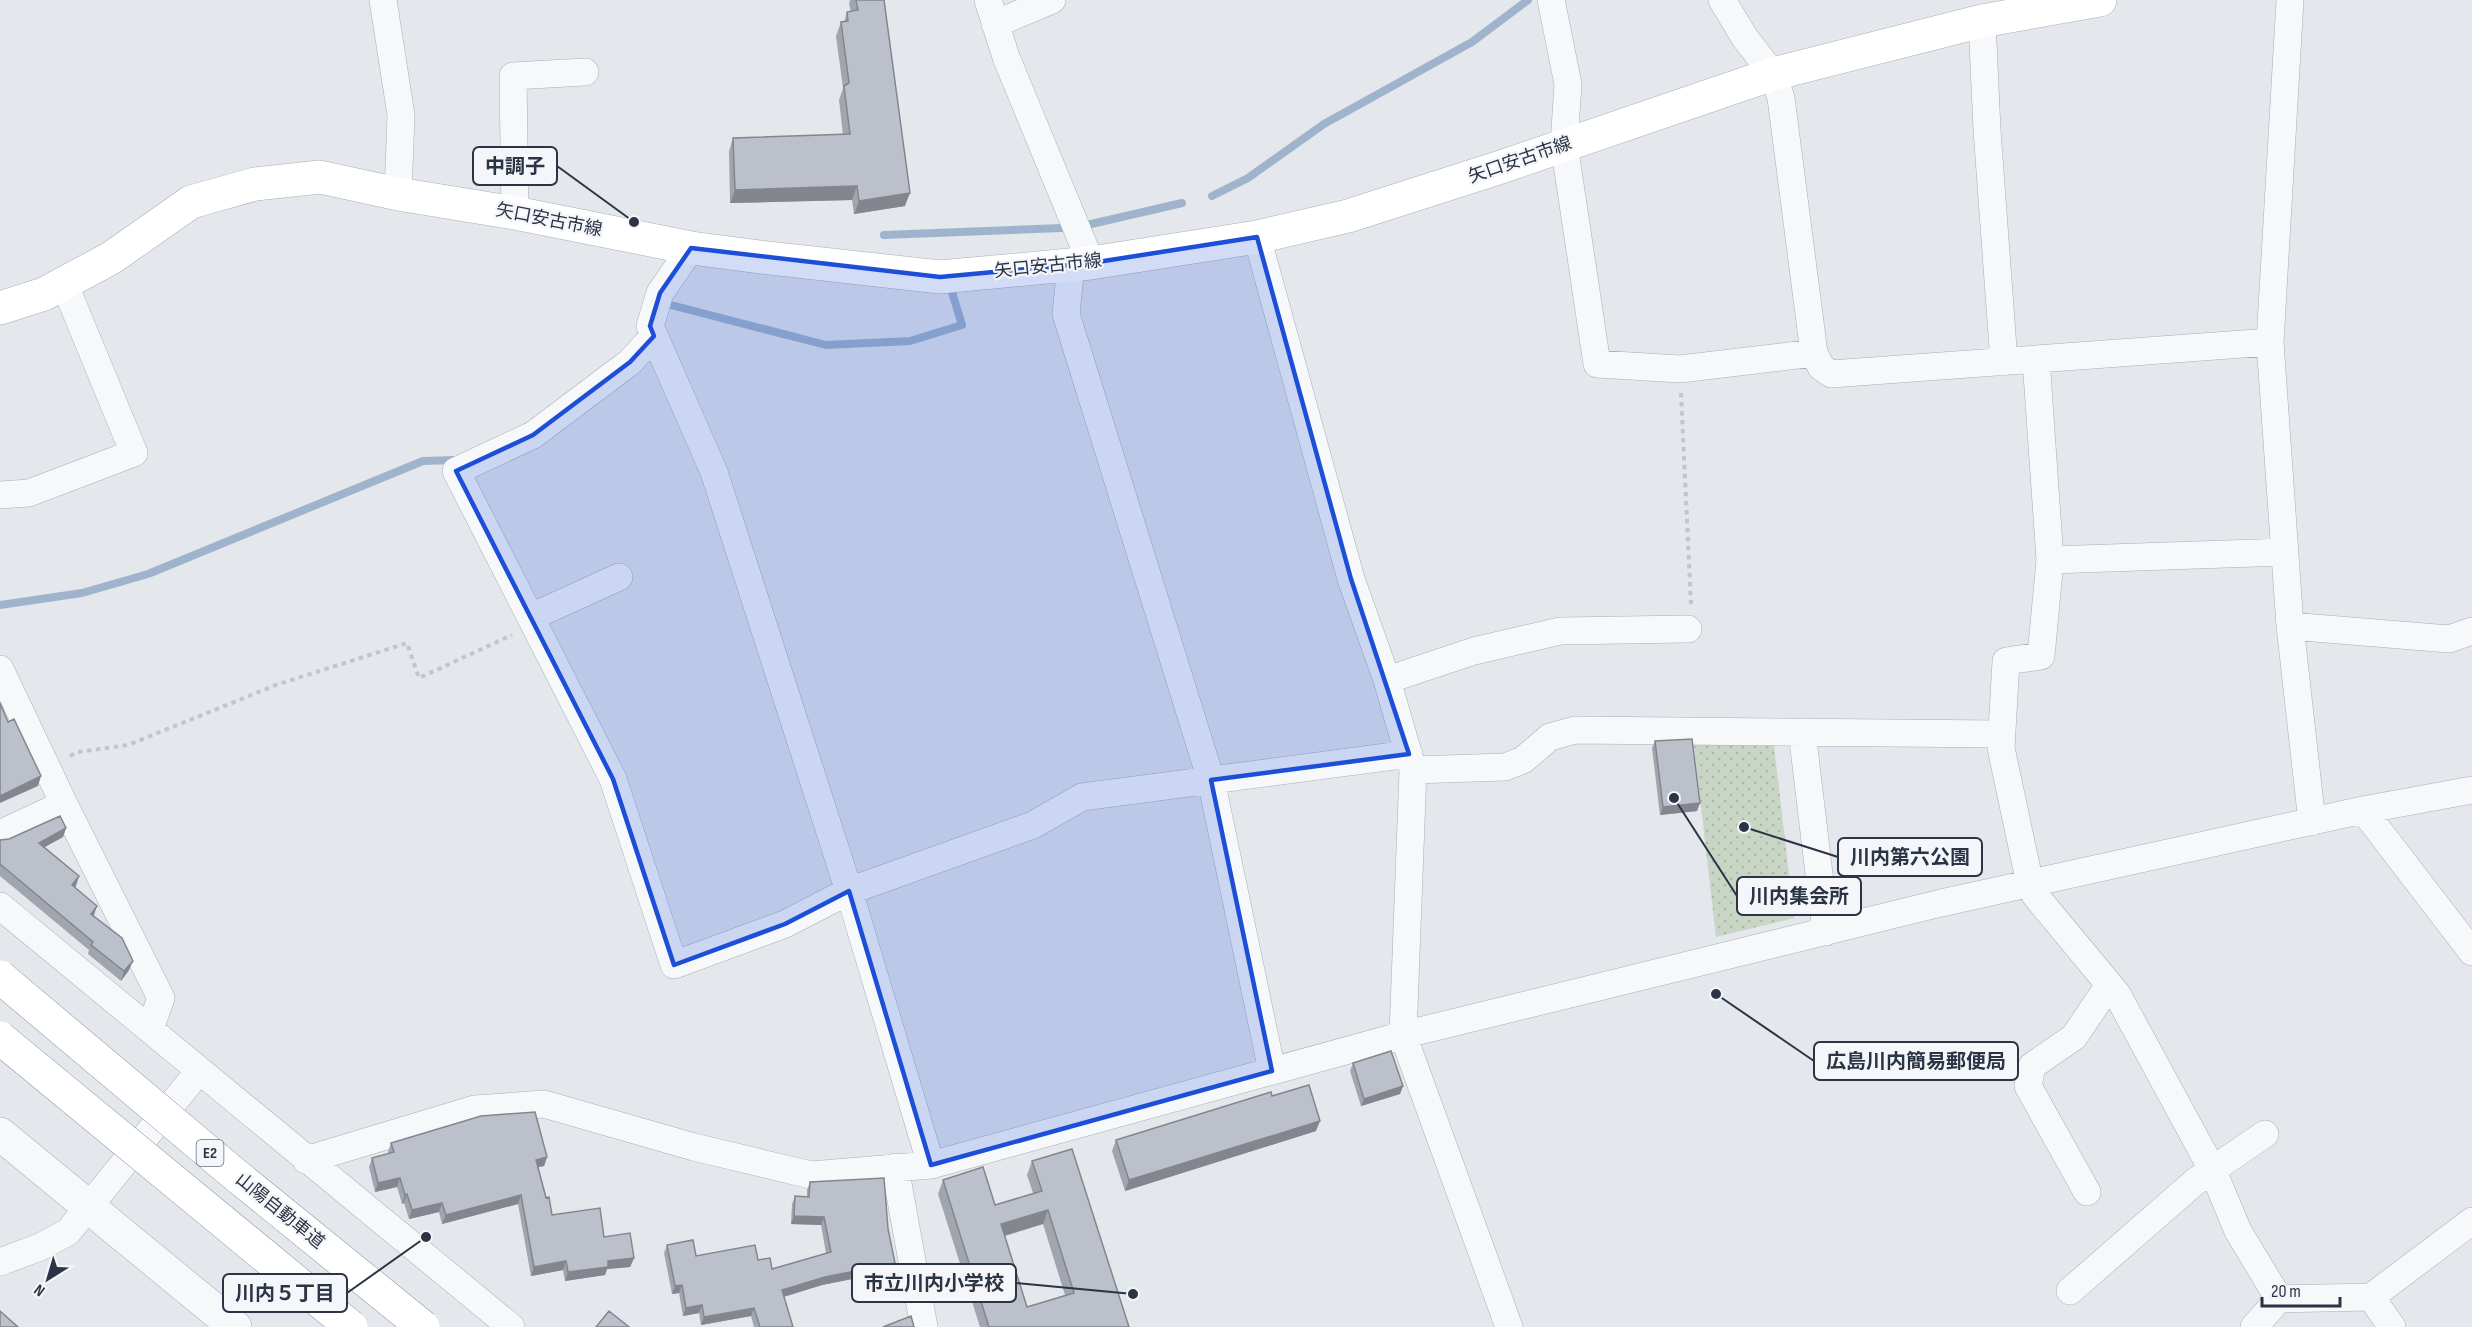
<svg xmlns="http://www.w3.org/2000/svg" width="2472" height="1327" font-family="'Sofia Sans Condensed','Noto Sans JP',sans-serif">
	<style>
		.park { fill: url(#park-dots) }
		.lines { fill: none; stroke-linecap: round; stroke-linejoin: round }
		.stream { stroke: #9fb4cc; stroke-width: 8 }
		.minor-casing { stroke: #a9aeb7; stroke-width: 28 }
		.tertiary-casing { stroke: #a9aeb7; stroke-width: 34 }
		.secondary-casing { stroke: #a9aeb7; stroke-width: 34 }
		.path { stroke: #c2c5cb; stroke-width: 4; stroke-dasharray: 4.5 4.5; stroke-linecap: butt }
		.minor { stroke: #f7f8fa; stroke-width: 27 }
		.tertiary { stroke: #f7f8fa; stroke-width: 33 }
		.secondary { stroke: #fff; stroke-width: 33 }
		.motorway-bridge-casing { stroke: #8b94a3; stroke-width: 34; stroke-linecap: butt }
		.motorway-bridge { stroke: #fff; stroke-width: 33 }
		.wall { fill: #a1a5ae; fill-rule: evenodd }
		.shaded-wall { fill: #83868d }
		.building { fill: #bbc0ca; stroke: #83868d; stroke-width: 1.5; fill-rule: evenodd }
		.marked { fill: #1d4ed8; fill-opacity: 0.2; stroke: #1d4ed8; stroke-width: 4.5; stroke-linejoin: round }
		.labels { text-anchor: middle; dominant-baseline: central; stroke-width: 4.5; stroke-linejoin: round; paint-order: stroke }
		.shield { fill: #f4f6f9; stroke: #676e7b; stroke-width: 1.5 }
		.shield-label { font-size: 16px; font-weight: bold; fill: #2b3445 }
		.street-label { font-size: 18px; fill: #2b3445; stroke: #f4f6f9 }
		.leader { fill: none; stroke: #2b3445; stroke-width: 2 }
		.callout-dot { fill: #2b3445; stroke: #f4f6f9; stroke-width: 2 }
		.callout { fill: #f4f6f9; stroke: #2b3445; stroke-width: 2 }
		.callout-label { font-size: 20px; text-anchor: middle; font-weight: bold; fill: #2b3445 }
	</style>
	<defs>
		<pattern id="park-dots" width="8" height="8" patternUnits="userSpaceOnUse" patternTransform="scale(1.5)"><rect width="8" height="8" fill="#c9d6c5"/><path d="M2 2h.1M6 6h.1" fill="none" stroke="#adb8ab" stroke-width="1.8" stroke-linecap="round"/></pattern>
	</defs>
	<rect width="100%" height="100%" fill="#e4e7ec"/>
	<path class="park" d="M1693 737H1773L1794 918 1716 937Z"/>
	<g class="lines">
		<path class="stream" d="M1212 196 1248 178 1324 124 1472 42 1528 0
			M1087 225 1182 203
			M884 235 1062 228
			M667 304 826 345 910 341 962 325 952 292
			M0 605 82 593 148 574 423 461 455 460"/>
		<defs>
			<path id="minor" d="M383 0 401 115 398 194
				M988 0 1006 57 1091 263
				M1551 0 1568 84 1564 144 1597 364 1680 369 1814 353
				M1722 0 1745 38 1773 74 1781 98 1814 353 1821 367 1831 374 2270 342
				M2290 0 2270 342 2290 626 2312 822
				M1982 21 1987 130 2004 362
				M995 24 1052 0
				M515 213 513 76 585 72
				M1257 237 1351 579 1387 680 1413 770 1403 1035 1509 1327
				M691 248 660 293 650 326 714 472 849 891 931 1165
				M1071 265 1066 314 1211 780 1272 1071
				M654 336 630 362 533 435 456 471 613 779 674 965 785 924 849 891 1033 825 1082 797 1409 754
				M2036 359 2050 560 2041 656 2006 661 2001 748 2030 884 2035 895 2117 994 2213 1171 2238 1231 2279 1299 2371 1297 2472 1221
				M0 495 29 493 134 453 64 283
				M2050 560 2285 552
				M531 617 619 577
				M2290 626 2449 639 2472 631
				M0 669 64 804 161 998 150 1029
				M1387 680 1474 651 1560 631 1688 629
				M1802 732 1826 932
				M1413 770 1505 767 1523 760 1550 737 1575 730 2001 734
				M2363 810 2472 952
				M0 834 64 804
				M0 906 511 1327
				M306 1160 475 1109 544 1104 694 1147 811 1175 931 1165 1403 1035 1941 903 2363 810 2472 790
				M895 1167 924 1327
				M2087 1192 2028 1086 2032 1066 2074 1037 2109 985
				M0 1262 40 1247 68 1232 199 1071
				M2070 1291 2196 1181 2265 1134
				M2371 1297 2392 1327
				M2254 1327 2279 1299"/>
			<path id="tertiary" d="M0 1134 235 1327"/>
			<path id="secondary" d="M0 308 44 294 111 258 191 202 255 184 320 177 398 194 515 213 691 248 760 257 940 277 1091 263 1257 237 1348 216 1501 167 1773 74 1982 21 2100 0"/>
		</defs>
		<use href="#minor" class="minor-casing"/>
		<use href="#tertiary" class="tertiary-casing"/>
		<use href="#secondary" class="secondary-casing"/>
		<path class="path" d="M1681 393 1691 605
			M70 756 78 752 128 745 276 685 407 643 419 678 512 635"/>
		<use href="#minor" class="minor"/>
		<use href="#tertiary" class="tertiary"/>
		<use href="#secondary" class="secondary"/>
		<defs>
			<path id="motorway-bridge" d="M0 977 238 1177 423 1327
				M0 1038 351 1327"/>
		</defs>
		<use href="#motorway-bridge" class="motorway-bridge-casing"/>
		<use href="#motorway-bridge" class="motorway-bridge"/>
	</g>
	<path class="wall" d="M850 0H884L905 206 854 214 852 200 730 203 729 151 733 138 843 135 839 100 843 88 836 36 841 22H844L847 12H851L849 4Z
		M1655 741 1697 811 1660 815 1652 748Z
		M66 828 63 837 44 847 76 886 75 887 129 970 121 981 88 954 89 950 0 876V840L9 839Z
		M1353 1063 1403 1086 1400 1094 1361 1106 1350 1071Z
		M1272 1096 1316 1131 1125 1191 1112 1151 1116 1140Z
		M391 1143 547 1157 544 1166 538 1167 552 1215 604 1237 634 1258 630 1267 607 1269 605 1275 565 1281 563 1270 531 1276 518 1204 442 1224 439 1212 409 1219 404 1203 402 1204 397 1187 375 1192 369 1167 372 1158 388 1154V1152Z
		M1032 1161 1129 1327H980L938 1194 943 1180 995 1205 1033 1193 1027 1175ZM1043 1224 1065 1295 1027 1307 1005 1236Z
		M810 1182 892 1271 822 1285 784 1297 793 1327H754L751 1316 701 1325 699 1313 683 1316 679 1293 672 1294 664 1253 667 1245 696 1256 758 1260 772 1269 826 1253 821 1225 791 1224 792 1204 795 1196H807V1190Z"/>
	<path class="shaded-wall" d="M857 186 852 200 730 203 735 190Z
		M910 193 905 206 854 214 859 201Z
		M41 776 38 786 0 803V796Z
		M1700 803 1697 811 1660 815 1663 807Z
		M66 828 63 837 36 852 39 843Z
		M79 876 76 886 69 894 72 885Z
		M97 906 94 915 87 923 91 914Z
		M133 961 129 970 121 981 124 971Z
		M1403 1086 1400 1094 1361 1106 1364 1099Z
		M1320 1121 1316 1131 1125 1191 1129 1180Z
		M547 1157 544 1166 533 1168 536 1160Z
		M400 1178 397 1187 375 1192 378 1183Z
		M407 1194 404 1203 402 1204 405 1195Z
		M521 1195 518 1204 442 1224 446 1215Z
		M442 1203 439 1212 409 1219 412 1210Z
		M1048 1210 1043 1224 996 1238 1001 1224Z
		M794 1216 824 1217 821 1225 791 1224Z
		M634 1258 630 1267 607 1269 605 1275 565 1281 568 1272 608 1261Z
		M566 1261 563 1270 531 1276 534 1267Z
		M895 1263 892 1271 822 1285 779 1298 782 1290 825 1277Z
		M682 1285 679 1293 672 1294 675 1286Z
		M702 1305 699 1313 683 1316 686 1308Z
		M754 1308 751 1316 701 1325 704 1317Z"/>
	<path class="building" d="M856 0H884L910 193 859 201 857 186 735 190 733 138 850 134 844 86 849 83 841 22 848 21 847 12 858 10Z
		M0 703 8 722 14 719 41 776 0 796Z
		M1692 739 1700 803 1663 807 1655 741Z
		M60 816 66 828 39 843 79 876 72 885 97 906 91 914 122 938 133 961 124 971 91 945 93 942 0 864V840L9 839Z
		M1391 1051 1403 1086 1364 1099 1353 1063Z
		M1309 1085 1320 1121 1129 1180 1116 1140 1271 1092 1272 1096Z
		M535 1112 547 1157 536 1160 546 1198 549 1197 552 1215 600 1208 604 1237 630 1233 634 1258 608 1261V1267L568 1272 566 1261 534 1267 521 1195 446 1215 442 1203 412 1210 407 1194 405 1195 400 1178 378 1183 372 1158 394 1152 391 1143 481 1116Z
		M1072 1149 1129 1327H989L943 1180 983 1167 995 1205 1042 1191 1032 1161ZM1048 1210 1074 1293 1027 1307 1001 1224Z
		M884 1178 888 1229 895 1263 825 1277 782 1290 793 1327H760L754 1308 704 1317 702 1305 686 1308 682 1285 675 1286 667 1245 693 1240 696 1256 755 1245 758 1260 770 1258 772 1269 831 1252 824 1217 794 1216 795 1196 809 1197 810 1182Z
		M0 1311 18 1327H0Z
		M609 1311 629 1327H596Z
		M911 1316 914 1327H883Z"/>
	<path class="marked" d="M1257 237 1351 579 1409 754 1211 780 1272 1071 931 1165 849 891 785 924 674 965 613 779 456 471 533 435 630 362 654 336 650 326 660 293 691 248 940 277 1091 263Z"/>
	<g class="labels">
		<rect class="shield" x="196.5" y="1140" width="27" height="26" rx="4.5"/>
		<g class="shield-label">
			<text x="210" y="1153">E2</text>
		</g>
		<g class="street-label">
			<text transform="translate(1520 160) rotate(-19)">矢口安古市線</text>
			<text transform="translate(549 220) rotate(11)">矢口安古市線</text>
			<text transform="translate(1048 266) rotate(-6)">矢口安古市線</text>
			<text transform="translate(280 1211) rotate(39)">山陽自動車道</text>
		</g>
	</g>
	<path class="leader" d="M634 222L557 166M1744 827L1838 857M1674 798L1737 896M1716 994L1814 1061M1133 1294L1016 1283M426 1237L347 1293"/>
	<g class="callout-dot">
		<circle cx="634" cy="222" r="6"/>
		<circle cx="1744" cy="827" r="6"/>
		<circle cx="1674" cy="798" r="6"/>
		<circle cx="1716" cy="994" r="6"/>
		<circle cx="1133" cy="1294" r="6"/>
		<circle cx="426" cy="1237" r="6"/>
	</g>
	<g class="callout">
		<rect x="473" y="147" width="84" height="38" rx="6"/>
		<rect x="1838" y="838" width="144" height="38" rx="6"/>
		<rect x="1737" y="877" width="124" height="38" rx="6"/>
		<rect x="1814" y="1042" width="204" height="38" rx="6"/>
		<rect x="852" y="1264" width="164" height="38" rx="6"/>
		<rect x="223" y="1274" width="124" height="38" rx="6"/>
	</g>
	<g class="callout-label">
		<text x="515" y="173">中調子</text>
		<text x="1910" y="864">川内第六公園</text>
		<text x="1799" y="903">川内集会所</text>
		<text x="1916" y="1068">広島川内簡易郵便局</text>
		<text x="934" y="1290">市立川内小学校</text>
		<text x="285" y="1300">川内５丁目</text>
	</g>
	<g transform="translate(48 1279) rotate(217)" stroke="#f4f6f9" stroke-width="4.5" paint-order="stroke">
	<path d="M0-4.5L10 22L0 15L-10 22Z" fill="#2b3445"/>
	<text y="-9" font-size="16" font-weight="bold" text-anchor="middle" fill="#2b3445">N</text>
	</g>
	<path d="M2262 1297v9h78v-9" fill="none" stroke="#2b3445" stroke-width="3"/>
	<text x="2271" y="1297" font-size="18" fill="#2b3445" stroke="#f4f6f9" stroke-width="4.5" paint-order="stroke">20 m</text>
</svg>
